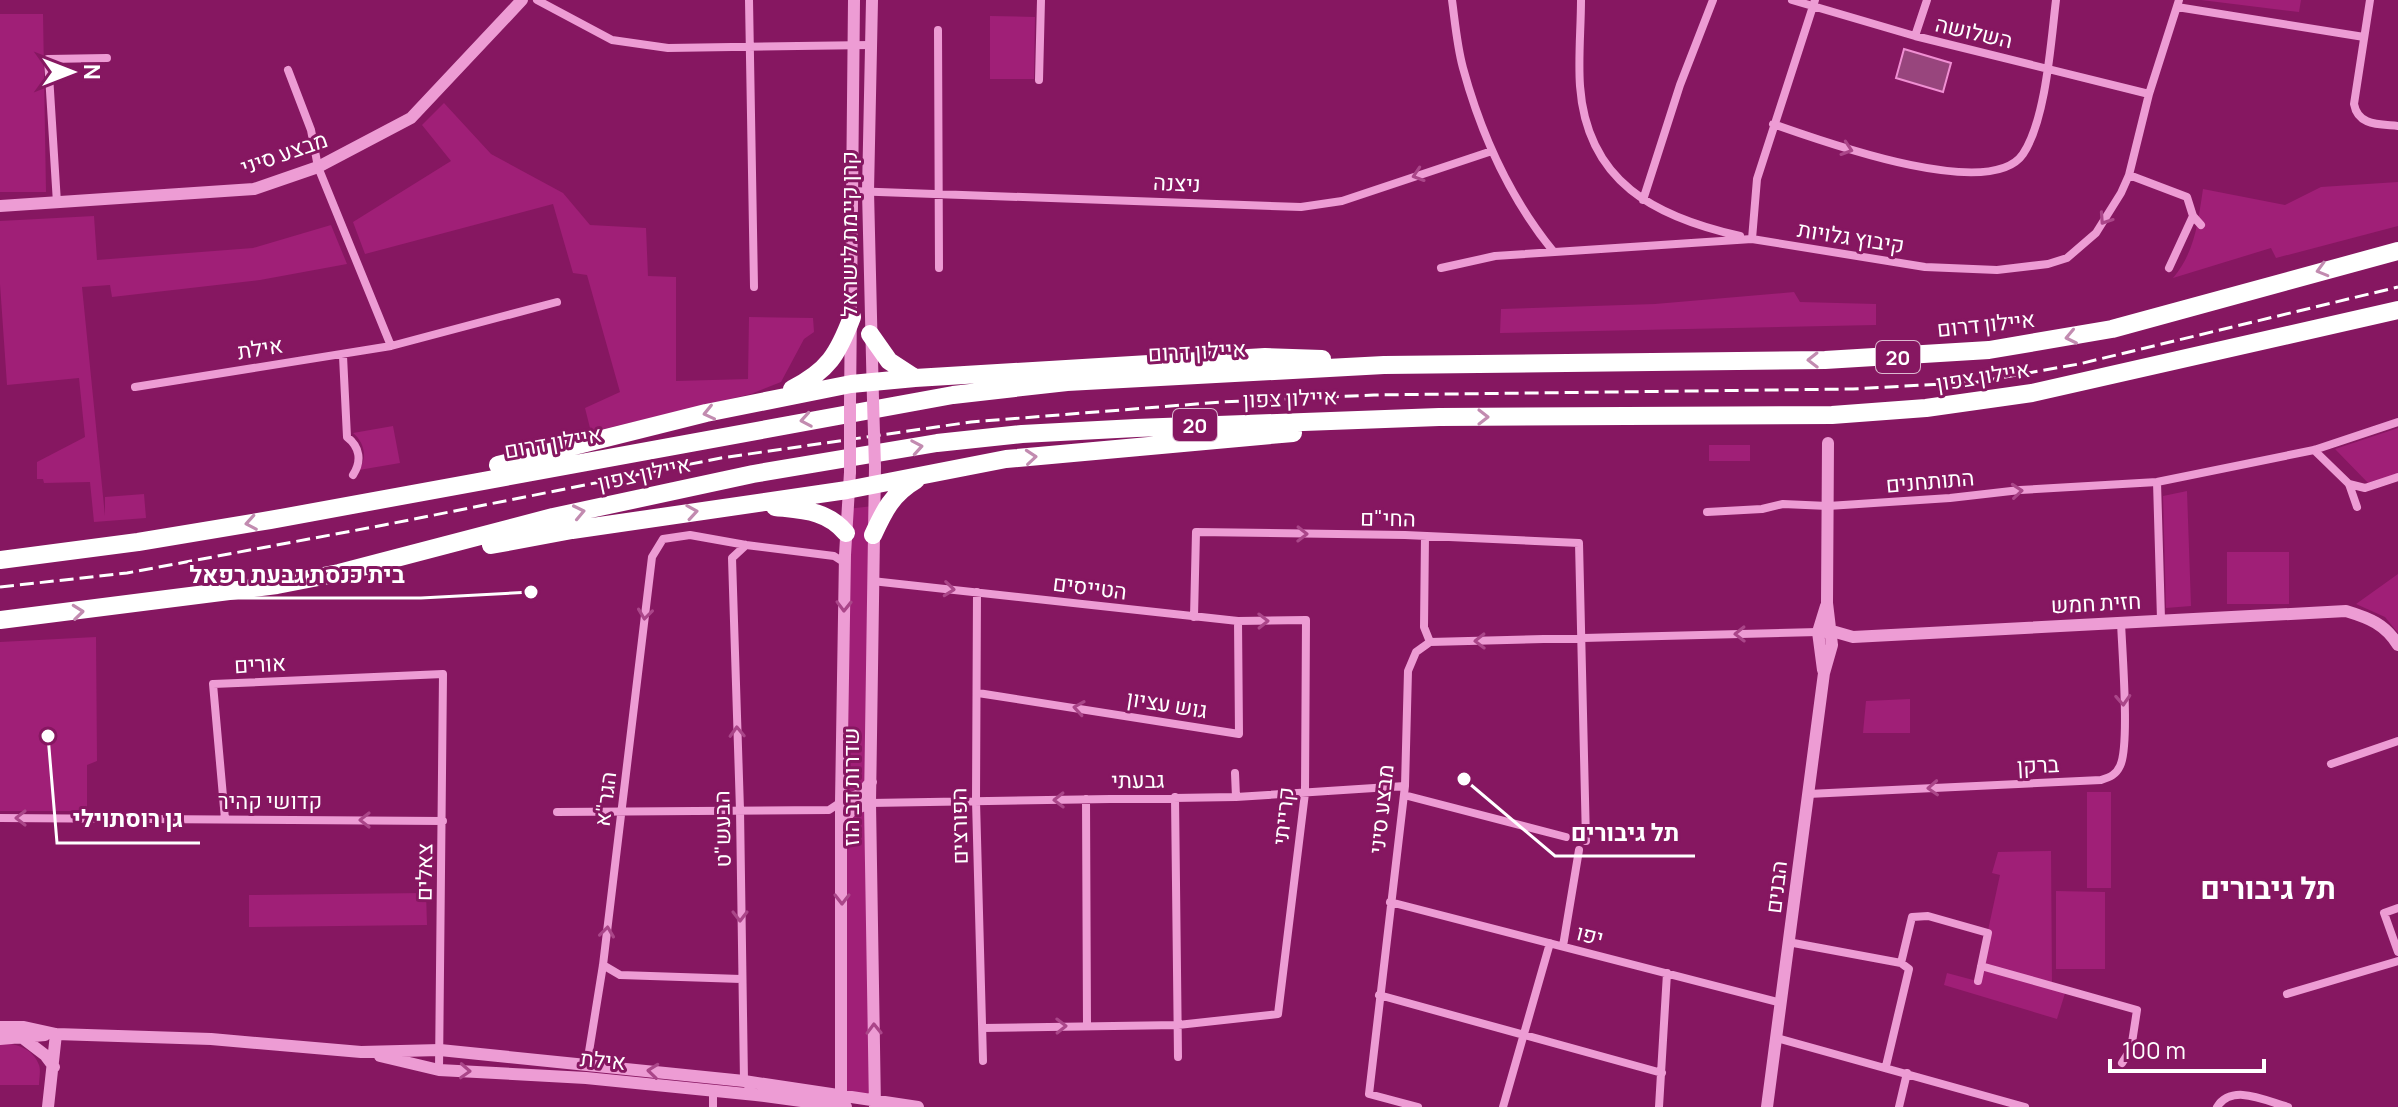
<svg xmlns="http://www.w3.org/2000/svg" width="2398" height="1107" font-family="Manrope,Heebo,sans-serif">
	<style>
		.green { fill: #a01f77 }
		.water { fill: #98457d; stroke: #f08fd3; stroke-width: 2 }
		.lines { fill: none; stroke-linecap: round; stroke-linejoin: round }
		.minor { stroke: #ed9cd4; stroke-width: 8 }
		.tertiary { stroke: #ed9cd4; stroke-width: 12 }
		.motorway { stroke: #fff; stroke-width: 18 }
		.rail { stroke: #fff; stroke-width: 3; stroke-dasharray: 14 6; stroke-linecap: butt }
		.tertiary-bridge { stroke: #ed9cd4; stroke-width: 12 }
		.oneway { stroke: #aa4689 }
		.oneway2 { stroke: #c28bb0 }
		.labels { text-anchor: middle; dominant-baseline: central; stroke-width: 6; stroke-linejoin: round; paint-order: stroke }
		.shield { fill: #861761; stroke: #dbb9d0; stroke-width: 2 }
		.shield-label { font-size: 20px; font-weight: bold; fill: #fff }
		.street-label { font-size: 22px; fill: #fff; stroke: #861761 }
		.district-label { font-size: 30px; font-weight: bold; fill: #fff; stroke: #861761 }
		.leader { fill: none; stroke: #fff; stroke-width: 3 }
		.callout-dot { fill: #fff; stroke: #861761; stroke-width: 3 }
		.callout-label { font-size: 24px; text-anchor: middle; font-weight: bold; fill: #fff; stroke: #861761; stroke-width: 6; stroke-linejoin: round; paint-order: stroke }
	</style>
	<rect width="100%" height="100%" fill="#861761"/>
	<path class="green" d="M2201 0H2301L2299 12Z
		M0 14H43L46 192H0Z
		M990 16 1035 17 1034 79H990Z
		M444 103 491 154 563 193 590 225 646 228 648 276 676 277V381L748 379 749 317 813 318 814 332 804 339 781 382 751 394 591 432 585 408 620 392 587 275 573 273 553 204 365 254 353 222 451 161 422 125Z
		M2398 182V226L2276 258 2271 248 2173 278C2195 252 2198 222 2203 189L2285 205 2321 187Z
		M94 216 97 260 253 248 331 225 347 264 260 280 112 297 110 285 82 287 105 516V497L144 494 146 518 94 522 90 482 44 483 43 479H37V462L85 437 79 378 7 385 0 284V221Z
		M1794 292 1800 302 1876 304V325L1500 333 1501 309 1655 304Z
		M393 426 400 463 359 470C368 457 364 442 353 433Z
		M2398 428V477L2371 486 2335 449Z
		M1709 445H1750V461H1709Z
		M2187 491 2191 606 2166 608 2163 496Z
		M873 506 871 782 841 802 847 509Z
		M2227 552H2289V604H2227Z
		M2398 574V633L2385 617 2356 604Z
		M96 637 97 761 87 765V811H0V642Z
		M1910 699V733H1863L1866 701Z
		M2087 792H2111V888H2087Z
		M870 803 874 1100 841 1094V821Z
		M2051 851 2052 986 2066 990 2057 1019 1944 985 1947 973 1977 981 2000 875 1992 873 1998 852Z
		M2056 891 2105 892V969H2056Z
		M426 893 427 925 249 927V895Z
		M0 1043C15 1043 33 1048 39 1065 41 1070 39 1079 39 1085H0Z"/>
	<path class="water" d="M1904 49 1951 63 1943 92 1896 78Z"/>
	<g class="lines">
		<path class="minor" d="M537 0 612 40 668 48 870 45
			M749 0 754 287
			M1452 0C1455 22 1457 46 1463 68 1481 134 1510 198 1553 251
			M1581 0C1581 28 1578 57 1580 86 1587 182 1655 217 1740 236
			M1792 0 1915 36 2149 94
			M2370 0 2354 104C2358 126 2379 124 2398 126
			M2177 7 2364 37
			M938 30 939 268
			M1915 36 1927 0
			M288 70 311 130 318 167 391 346
			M1039 80 1041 0
			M1773 124C1819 140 1990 203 2023 154 2046 120 2051 41 2056 0
			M2129 175 2187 197 2193 216 2201 225
			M851 191 1301 207 1342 201 1492 151
			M1643 200 1680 85 1713 0
			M57 203 48 59 107 58
			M1752 239 1757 179 1815 0
			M1441 268 1495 256 1752 239 1925 267 1997 270 2048 264 2067 258 2096 233 2121 193 2129 175 2149 94 2179 0
			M2169 268 2193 216
			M343 356 347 437C360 447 362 461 353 475
			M135 387 391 346 557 302
			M2314 450 2349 484 2357 507
			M2157 482 2161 619
			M2349 484 2365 488 2398 477
			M1707 512 1762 509 1783 504 1828 506 1950 498 2020 490 2157 482 2314 450 2398 422
			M1425 536 1424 627 1430 642
			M746 545 732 558 740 810 744 1081 756 1095
			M872 581 1238 621 1306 620 1305 793 1278 1014 1178 1025 983 1028
			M977 592 976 801 983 1061
			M1194 617 1196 532 1405 535 1579 543 1586 841
			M1430 642 1818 632
			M978 693 1239 734 1238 621
			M2331 764 2398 741
			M1235 773 1236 797
			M1808 794 2101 780C2110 777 2116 775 2120 766 2130 746 2122 650 2121 622
			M1404 795 1566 837
			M1175 797 1178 1057
			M1086 799 1087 1026
			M870 803 1236 797 1405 786
			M557 812 829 810 841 802
			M0 818 443 821
			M225 819 213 684 443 674 439 1070
			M1390 902 1781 1003
			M2398 908 2384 913 2398 952
			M1788 942 1901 963 1909 969 1886 1066
			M1563 946 1579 850
			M1901 963 1912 917 1928 916 1988 933 1978 981
			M603 965 620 975 741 979
			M1981 966 2137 1010 2131 1049 2122 1063
			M2287 994 2398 961
			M1379 995 1662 1073
			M1777 1038 2025 1107
			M587 1064 603 965 652 557 663 539 690 535 746 545 834 556 845 563
			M713 1089V1107
			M1418 1107 1369 1094 1405 786 1408 671 1416 652 1430 642
			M1503 1107 1550 943
			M1659 1107 1667 973
			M1899 1107 1907 1073
			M2217 1107C2232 1083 2266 1101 2288 1107"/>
		<path class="tertiary" d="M872 0 868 191 873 400
			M0 206 254 189 318 167 411 118 522 0
			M850 405 854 0
			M1818 632 1832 631 1853 637 2346 611C2369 618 2385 624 2398 645
			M1823 670 1818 632 1826 606
			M841 802 860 795 871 782
			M841 821 852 810 870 803
			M0 1027H24L56 1034 211 1039 361 1052 440 1050 744 1081 918 1107
			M0 1039 45 1035
			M24 1039 45 1055 54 1067
			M380 1056 439 1070 586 1078 756 1095 846 1107
			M48 1107 56 1034
			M841 1107V802L845 555 850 472
			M875 1107 870 803 875 467
			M1767 1107 1824 673 1832 645 1827 603 1828 443"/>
		<path class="motorway" d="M870 334 889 361 915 378
			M792 389C828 371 838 354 852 317
			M498 465 706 413 851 384 915 378 1265 357 1322 359
			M775 507C802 510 827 510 846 533
			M873 535C884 511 892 494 916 480
			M491 545 572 530 847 490 1006 459 1293 433
			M0 560 138 542 270 520 953 395 1067 382 1384 365 1825 360 1989 350 2112 329 2398 251
			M0 620 277 585 339 573 553 517 753 474 937 443 1022 434 1136 428 1439 417 1832 415 1926 408 2032 393 2398 310"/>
		<path class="rail" d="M0 587 127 573 384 525 721 458 971 422 1221 402 1374 395 1853 389 1977 382 2079 364 2398 287"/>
		<path class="tertiary-bridge" d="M873 400 875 467
			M850 472V405"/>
	</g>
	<defs><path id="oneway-chevron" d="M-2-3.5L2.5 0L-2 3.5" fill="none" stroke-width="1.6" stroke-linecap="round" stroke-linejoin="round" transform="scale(2)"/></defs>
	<g class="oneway">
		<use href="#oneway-chevron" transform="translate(1847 149) rotate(18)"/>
		<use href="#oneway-chevron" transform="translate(1418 175) rotate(162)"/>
		<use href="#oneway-chevron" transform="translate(2105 219) rotate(124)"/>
		<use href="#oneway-chevron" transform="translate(2017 491) rotate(-5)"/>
		<use href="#oneway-chevron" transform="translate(1302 534) rotate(1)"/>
		<use href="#oneway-chevron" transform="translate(949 589) rotate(6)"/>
		<use href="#oneway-chevron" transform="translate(844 606) rotate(91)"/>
		<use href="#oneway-chevron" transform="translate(645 614) rotate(97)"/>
		<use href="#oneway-chevron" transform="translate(1263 621) rotate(-1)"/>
		<use href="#oneway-chevron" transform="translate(1740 634) rotate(179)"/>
		<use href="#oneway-chevron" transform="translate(1480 641) rotate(179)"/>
		<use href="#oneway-chevron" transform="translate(2123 700) rotate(87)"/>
		<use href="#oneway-chevron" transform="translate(1079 708) rotate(-171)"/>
		<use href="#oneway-chevron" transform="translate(737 732) rotate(-92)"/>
		<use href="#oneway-chevron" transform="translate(1933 788) rotate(177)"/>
		<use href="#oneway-chevron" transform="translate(1059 800) rotate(179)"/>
		<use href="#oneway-chevron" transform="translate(21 818) rotate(-180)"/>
		<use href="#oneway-chevron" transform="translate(365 820) rotate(-180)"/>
		<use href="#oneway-chevron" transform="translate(842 899) rotate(90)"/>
		<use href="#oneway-chevron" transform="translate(740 916) rotate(90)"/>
		<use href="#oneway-chevron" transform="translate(607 932) rotate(-83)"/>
		<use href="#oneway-chevron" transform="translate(1061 1026) rotate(-1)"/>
		<use href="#oneway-chevron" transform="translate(874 1029) rotate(-91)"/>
		<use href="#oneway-chevron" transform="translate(465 1071) rotate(3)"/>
		<use href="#oneway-chevron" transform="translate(653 1071) rotate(-174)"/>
	</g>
	<g class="oneway2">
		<use href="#oneway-chevron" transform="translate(2322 270) rotate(164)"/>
		<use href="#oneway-chevron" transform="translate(2071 337) rotate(168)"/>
		<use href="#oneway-chevron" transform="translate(1813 360) rotate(179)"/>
		<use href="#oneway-chevron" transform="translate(709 413) rotate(167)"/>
		<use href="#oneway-chevron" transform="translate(1483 417)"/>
		<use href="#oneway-chevron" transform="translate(806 420) rotate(170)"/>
		<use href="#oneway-chevron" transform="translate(917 447) rotate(-10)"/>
		<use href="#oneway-chevron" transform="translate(1031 457) rotate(-5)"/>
		<use href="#oneway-chevron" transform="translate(579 512) rotate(-12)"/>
		<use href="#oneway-chevron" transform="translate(692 512) rotate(-9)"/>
		<use href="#oneway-chevron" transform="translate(251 523) rotate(170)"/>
		<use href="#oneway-chevron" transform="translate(78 612) rotate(-6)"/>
	</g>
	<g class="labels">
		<g class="shield">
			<rect x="1876" y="341" width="44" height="32" rx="6"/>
			<rect x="1173" y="409" width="44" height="32" rx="6"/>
		</g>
		<g class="shield-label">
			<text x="1898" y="357">20</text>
			<text x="1195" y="425">20</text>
		</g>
		<g class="street-label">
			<text transform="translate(1974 32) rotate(13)">השלושה</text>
			<text transform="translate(284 153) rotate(-19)">מבצע סיני</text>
			<text transform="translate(1177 183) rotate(3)">ניצנה</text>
			<text transform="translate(849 234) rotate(-90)">קרן קיימת לישראל</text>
			<text transform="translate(1851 237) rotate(9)">קיבוץ גלויות</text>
			<text transform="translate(1986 324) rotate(-6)">איילון דרום</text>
			<text transform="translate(260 348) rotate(-9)">אילת</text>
			<text transform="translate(1197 351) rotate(-3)">איילון דרום</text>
			<text transform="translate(1983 376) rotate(-9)">איילון צפון</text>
			<text transform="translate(1290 398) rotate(-2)">איילון צפון</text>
			<text transform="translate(553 442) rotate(-10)">איילון דרום</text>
			<text transform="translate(644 473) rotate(-12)">איילון צפון</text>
			<text transform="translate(1930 481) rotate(-5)">התותחנים</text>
			<text transform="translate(1388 518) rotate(1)">החי"ם</text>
			<text transform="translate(1090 587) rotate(7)">הטייסים</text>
			<text transform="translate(2096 603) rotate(-3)">חזית חמש</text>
			<text transform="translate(260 664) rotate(-3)">אורים</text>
			<text transform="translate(1167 704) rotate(9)">גוש עציון</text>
			<text transform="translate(2038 765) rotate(-3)">ברקן</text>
			<text transform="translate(1138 780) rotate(-1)">גבעתי</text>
			<text transform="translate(851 787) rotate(-90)">שדרות דב הוז</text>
			<text transform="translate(605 799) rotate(-83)">הגר"א</text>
			<text x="270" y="801">קדושי קהיר</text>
			<text transform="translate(1381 809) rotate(-84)">מבצע סיני</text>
			<text transform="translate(1283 816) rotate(-84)">קרייתי</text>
			<text transform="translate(959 826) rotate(-91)">הפורצים</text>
			<text transform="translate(722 829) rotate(-91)">הבעש"ט</text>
			<text transform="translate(424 872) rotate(-89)">צאלים</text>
			<text transform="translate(1776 887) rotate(-83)">הבנים</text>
			<text transform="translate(1590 935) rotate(14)">יפו</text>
			<text transform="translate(603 1060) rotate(5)">אילת</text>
		</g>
		<g class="district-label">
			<text x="2268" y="887">תל גיבורים</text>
		</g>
	</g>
	<path class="leader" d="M531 592L421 598H173M48 736L57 843H200M1464 779L1555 856H1695"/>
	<g class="callout-dot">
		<circle cx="531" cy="592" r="8"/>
		<circle cx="48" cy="736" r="8"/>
		<circle cx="1464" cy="779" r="8"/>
	</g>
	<g class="callout-label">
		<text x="297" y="583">בית כנסת גבעת רפאל</text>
		<text x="128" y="827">גן רוסתוילי</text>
		<text x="1625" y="841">תל גיבורים</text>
	</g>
	<g transform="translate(72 72) rotate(90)" stroke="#861761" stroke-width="6" paint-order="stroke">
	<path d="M0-6L14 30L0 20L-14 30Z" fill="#ffffff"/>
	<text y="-12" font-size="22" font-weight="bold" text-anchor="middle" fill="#ffffff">N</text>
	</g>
	<path d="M2110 1059v12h154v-12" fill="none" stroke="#ffffff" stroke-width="4"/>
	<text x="2122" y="1059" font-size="24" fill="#ffffff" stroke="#861761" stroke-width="6" paint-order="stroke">100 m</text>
</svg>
